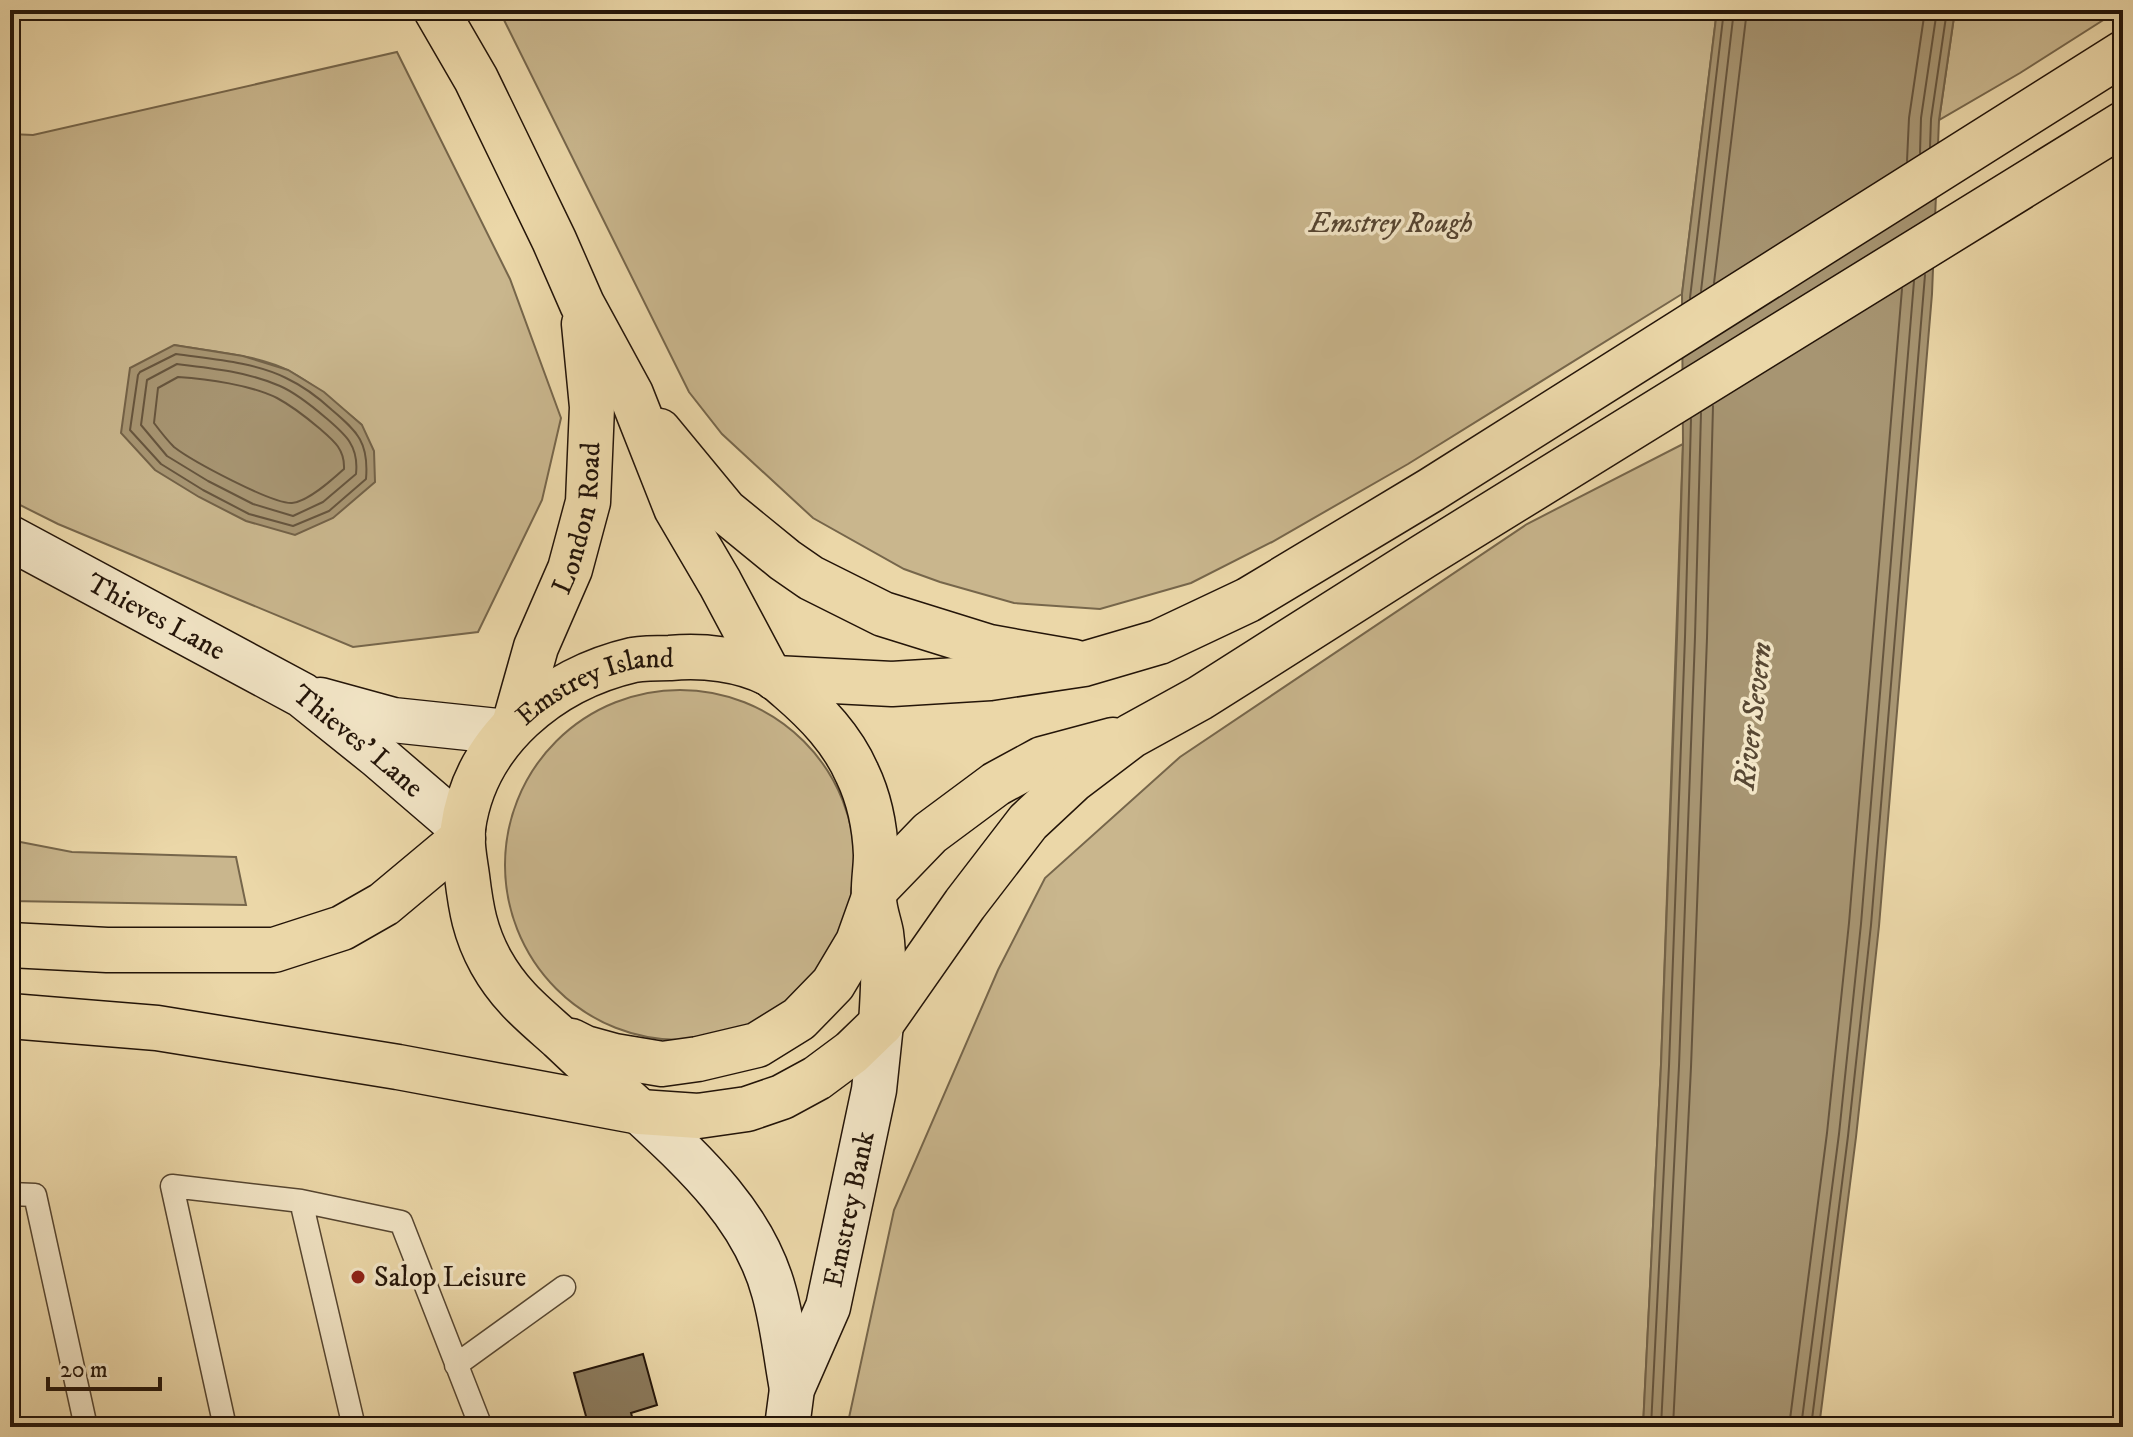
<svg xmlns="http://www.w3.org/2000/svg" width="2133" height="1437" font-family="'IM FELL DW Pica',serif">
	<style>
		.green { fill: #c9b68d; stroke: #76664b; stroke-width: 2; fill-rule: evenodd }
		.water { fill: #a79572; stroke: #736248; stroke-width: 2 }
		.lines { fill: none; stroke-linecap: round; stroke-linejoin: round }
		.shore { stroke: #66553e; stroke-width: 2 }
		.building { fill: #8b7a5c; stroke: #241509; stroke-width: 2 }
		.service-casing { stroke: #564631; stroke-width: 25 }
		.secondary-casing { stroke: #241509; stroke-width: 47 }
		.primary-casing { stroke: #241509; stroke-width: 47 }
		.trunk-casing { stroke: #241509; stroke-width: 47 }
		.service { stroke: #f2e5c6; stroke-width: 22 }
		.secondary { stroke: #f2e5c6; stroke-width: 44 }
		.primary { stroke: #ebd7a8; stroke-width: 44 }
		.trunk { stroke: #ebd7a8; stroke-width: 44 }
		.poi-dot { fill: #8f2418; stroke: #f2e5c6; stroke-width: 3 }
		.labels { text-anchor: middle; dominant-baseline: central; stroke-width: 7; stroke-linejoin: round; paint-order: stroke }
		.park-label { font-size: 28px; font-style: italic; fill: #564531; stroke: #f2e5c6 }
		.street-label { font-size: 28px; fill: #241509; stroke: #f2e5c6 }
		.poi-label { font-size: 28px; fill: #241509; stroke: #f2e5c6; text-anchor: start }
		.water-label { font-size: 30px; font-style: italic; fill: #584833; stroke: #f2e5c6 }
	</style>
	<rect width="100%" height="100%" fill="#ebd7a8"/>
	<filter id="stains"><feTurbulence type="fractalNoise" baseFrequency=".0025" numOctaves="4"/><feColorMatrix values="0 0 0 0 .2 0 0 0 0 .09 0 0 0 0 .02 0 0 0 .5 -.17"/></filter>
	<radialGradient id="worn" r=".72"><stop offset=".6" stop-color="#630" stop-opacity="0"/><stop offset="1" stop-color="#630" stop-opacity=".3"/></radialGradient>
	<path class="green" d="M499 10H1717L1682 294 1408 464 1272 542 1191 583 1100 609 1014 603 940 582 904 569 813 518 722 434 689 392Z
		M1955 10H2119L2020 73 1939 120Z
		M397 52 510 279 561 418 542 500 478 632 353 647 58 524 10 500V134L33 135ZM174 345C208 351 261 355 291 372 317 386 339 406 362 425Z
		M1683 444 1661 1065 1643 1427H847L894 1210 998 970 1045 878 1180 757 1527 524Z
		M505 865a175 175 0 1 1 350 0a175 175 0 1 1-350 0Z
		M10 840 72 852 236 857 246 905 10 901Z"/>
	<path class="water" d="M1717 10H1955L1939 120 1932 294 1879 926 1856 1137 1819 1427H1643L1661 1065 1677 637 1683 444 1682 294Z
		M174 345 243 356 288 370 324 392 362 425 374 451 375 482 333 518 295 535 246 521 199 497 155 470 121 433 130 368Z"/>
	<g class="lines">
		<path class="shore" d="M1930 147 1931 119 1947 10
			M1920 153 1921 118 1937 10
			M1907 161 1909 118 1925 10
			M1714 283 1747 10
			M1701 291 1734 10
			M1690 298 1724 10
			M176 354C211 359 254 362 286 378 303 386 319 398 332 410 358 432 369 443 366 479L329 511 293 526 249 514 203 490 161 464 130 430 138 375 140 372Z
			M177 364C211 368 248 372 280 386 296 393 312 406 326 418 346 435 359 446 356 474L323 502 293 516 253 504 208 481 167 456 141 425 147 380Z
			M178 377C208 379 251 385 277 398 292 406 306 417 319 428 333 440 345 449 344 469 333 479 308 502 292 503 272 504 192 461 174 447 167 440 160 431 154 423L158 388Z
			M1651 1427 1669 1066 1685 637 1691 419
			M1661 1427 1679 1066 1695 637 1701 413
			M1673 1427 1691 1067 1707 638 1713 406
			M1789 1427 1827 1133 1849 923 1902 289
			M1801 1427 1839 1134 1861 924 1914 281
			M1811 1427 1848 1136 1871 925 1925 275"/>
	</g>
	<path class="building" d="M643 1354 657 1405 631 1413 635 1427H589L574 1373Z"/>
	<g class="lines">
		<defs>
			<path id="service" d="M10 1194 35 1195 86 1427
				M301 1201 354 1427
				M456 1365 564 1287
				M225 1427 172 1186 301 1201 401 1222 481 1427"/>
			<g id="secondary">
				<path id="s1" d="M10 538 302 695 378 756 463 829"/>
				<path d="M320 700 393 720 507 732"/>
				<path d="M640 1112C695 1163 754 1217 774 1292 783 1324 786 1357 792 1389"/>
				<path id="s2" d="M787 1427 792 1389 828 1307 874 1090 881 1024"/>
			</g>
			<g id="primary">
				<path d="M436 10 476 79 554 240 582 304 631 394 676 508 720 583 768 673"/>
				<path d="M659 431 725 511 785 560 811 578 883 614 989 647 1074 662"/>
				<path id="s3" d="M514 725 536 647 570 569 588 502 592 407 584 324"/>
			</g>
			<g id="trunk">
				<path d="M775 678 892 684 990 678 1084 664 1159 642 1248 600 1431 490 2123 53"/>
				<path d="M874 891 930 833 996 784 1042 759 1113 740"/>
				<path d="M10 945 107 950H274L342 928 384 904 463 838"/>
				<path d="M10 1016 157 1028 398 1067 640 1112 698 1116 747 1109 782 1097 817 1078 852 1052 881 1024 965 904 1028 822 1073 780 1131 736 1200 698 1424 556 2123 124"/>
				<path d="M571 1041 585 1048 614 1056 662 1064 698 1059 757 1045 799 1019 833 984 858 942 873 900"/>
				<path id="s4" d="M640 1112C613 1088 586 1063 560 1038 532 1013 510 996 491 962 475 933 471 909 467 876 465 861 461 843 463 828 475 740 551 679 633 660 645 658 658 658 670 658 703 655 740 659 770 674 777 678 783 684 789 689 817 713 842 739 857 773 869 798 875 828 876 855 876 869 873 884 874 898 874 910 879 922 881 933 885 963 883 994 881 1024"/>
			</g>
		</defs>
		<use href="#service" class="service-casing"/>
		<use href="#secondary" class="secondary-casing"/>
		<use href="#primary" class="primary-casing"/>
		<use href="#trunk" class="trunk-casing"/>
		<use href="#service" class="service"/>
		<use href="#secondary" class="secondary"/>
		<use href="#primary" class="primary"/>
		<use href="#trunk" class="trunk"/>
	</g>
	<circle class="poi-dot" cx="358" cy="1277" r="8"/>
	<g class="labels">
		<g class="park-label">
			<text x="1391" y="223">Emstrey Rough</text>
		</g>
		<g class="street-label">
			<text stroke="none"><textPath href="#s3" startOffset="218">London Road</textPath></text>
			<text stroke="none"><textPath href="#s1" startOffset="166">Thieves Lane</textPath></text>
			<text stroke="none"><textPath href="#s4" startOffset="560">Emstrey Island</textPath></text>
			<text stroke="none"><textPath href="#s1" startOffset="404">Thieves' Lane</textPath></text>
			<text stroke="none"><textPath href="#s2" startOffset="228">Emstrey Bank</textPath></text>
		</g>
		<g class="poi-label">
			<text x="374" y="1277">Salop Leisure</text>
		</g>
		<g class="water-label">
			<text transform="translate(1754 716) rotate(-83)">River Severn</text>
		</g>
	</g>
	<rect width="2133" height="1437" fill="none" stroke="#ebd7a8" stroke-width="40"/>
	<rect x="12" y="12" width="2109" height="1413" fill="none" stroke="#241509" stroke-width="4"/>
	<rect x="20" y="20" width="2093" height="1397" fill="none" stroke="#241509" stroke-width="2"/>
	<path d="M48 1377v12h112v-12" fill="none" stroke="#241509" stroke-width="4"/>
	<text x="60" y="1377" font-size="24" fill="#241509" stroke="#f2e5c6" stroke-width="6" paint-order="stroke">20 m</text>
	<rect width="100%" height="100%" filter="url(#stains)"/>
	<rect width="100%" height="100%" fill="url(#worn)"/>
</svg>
